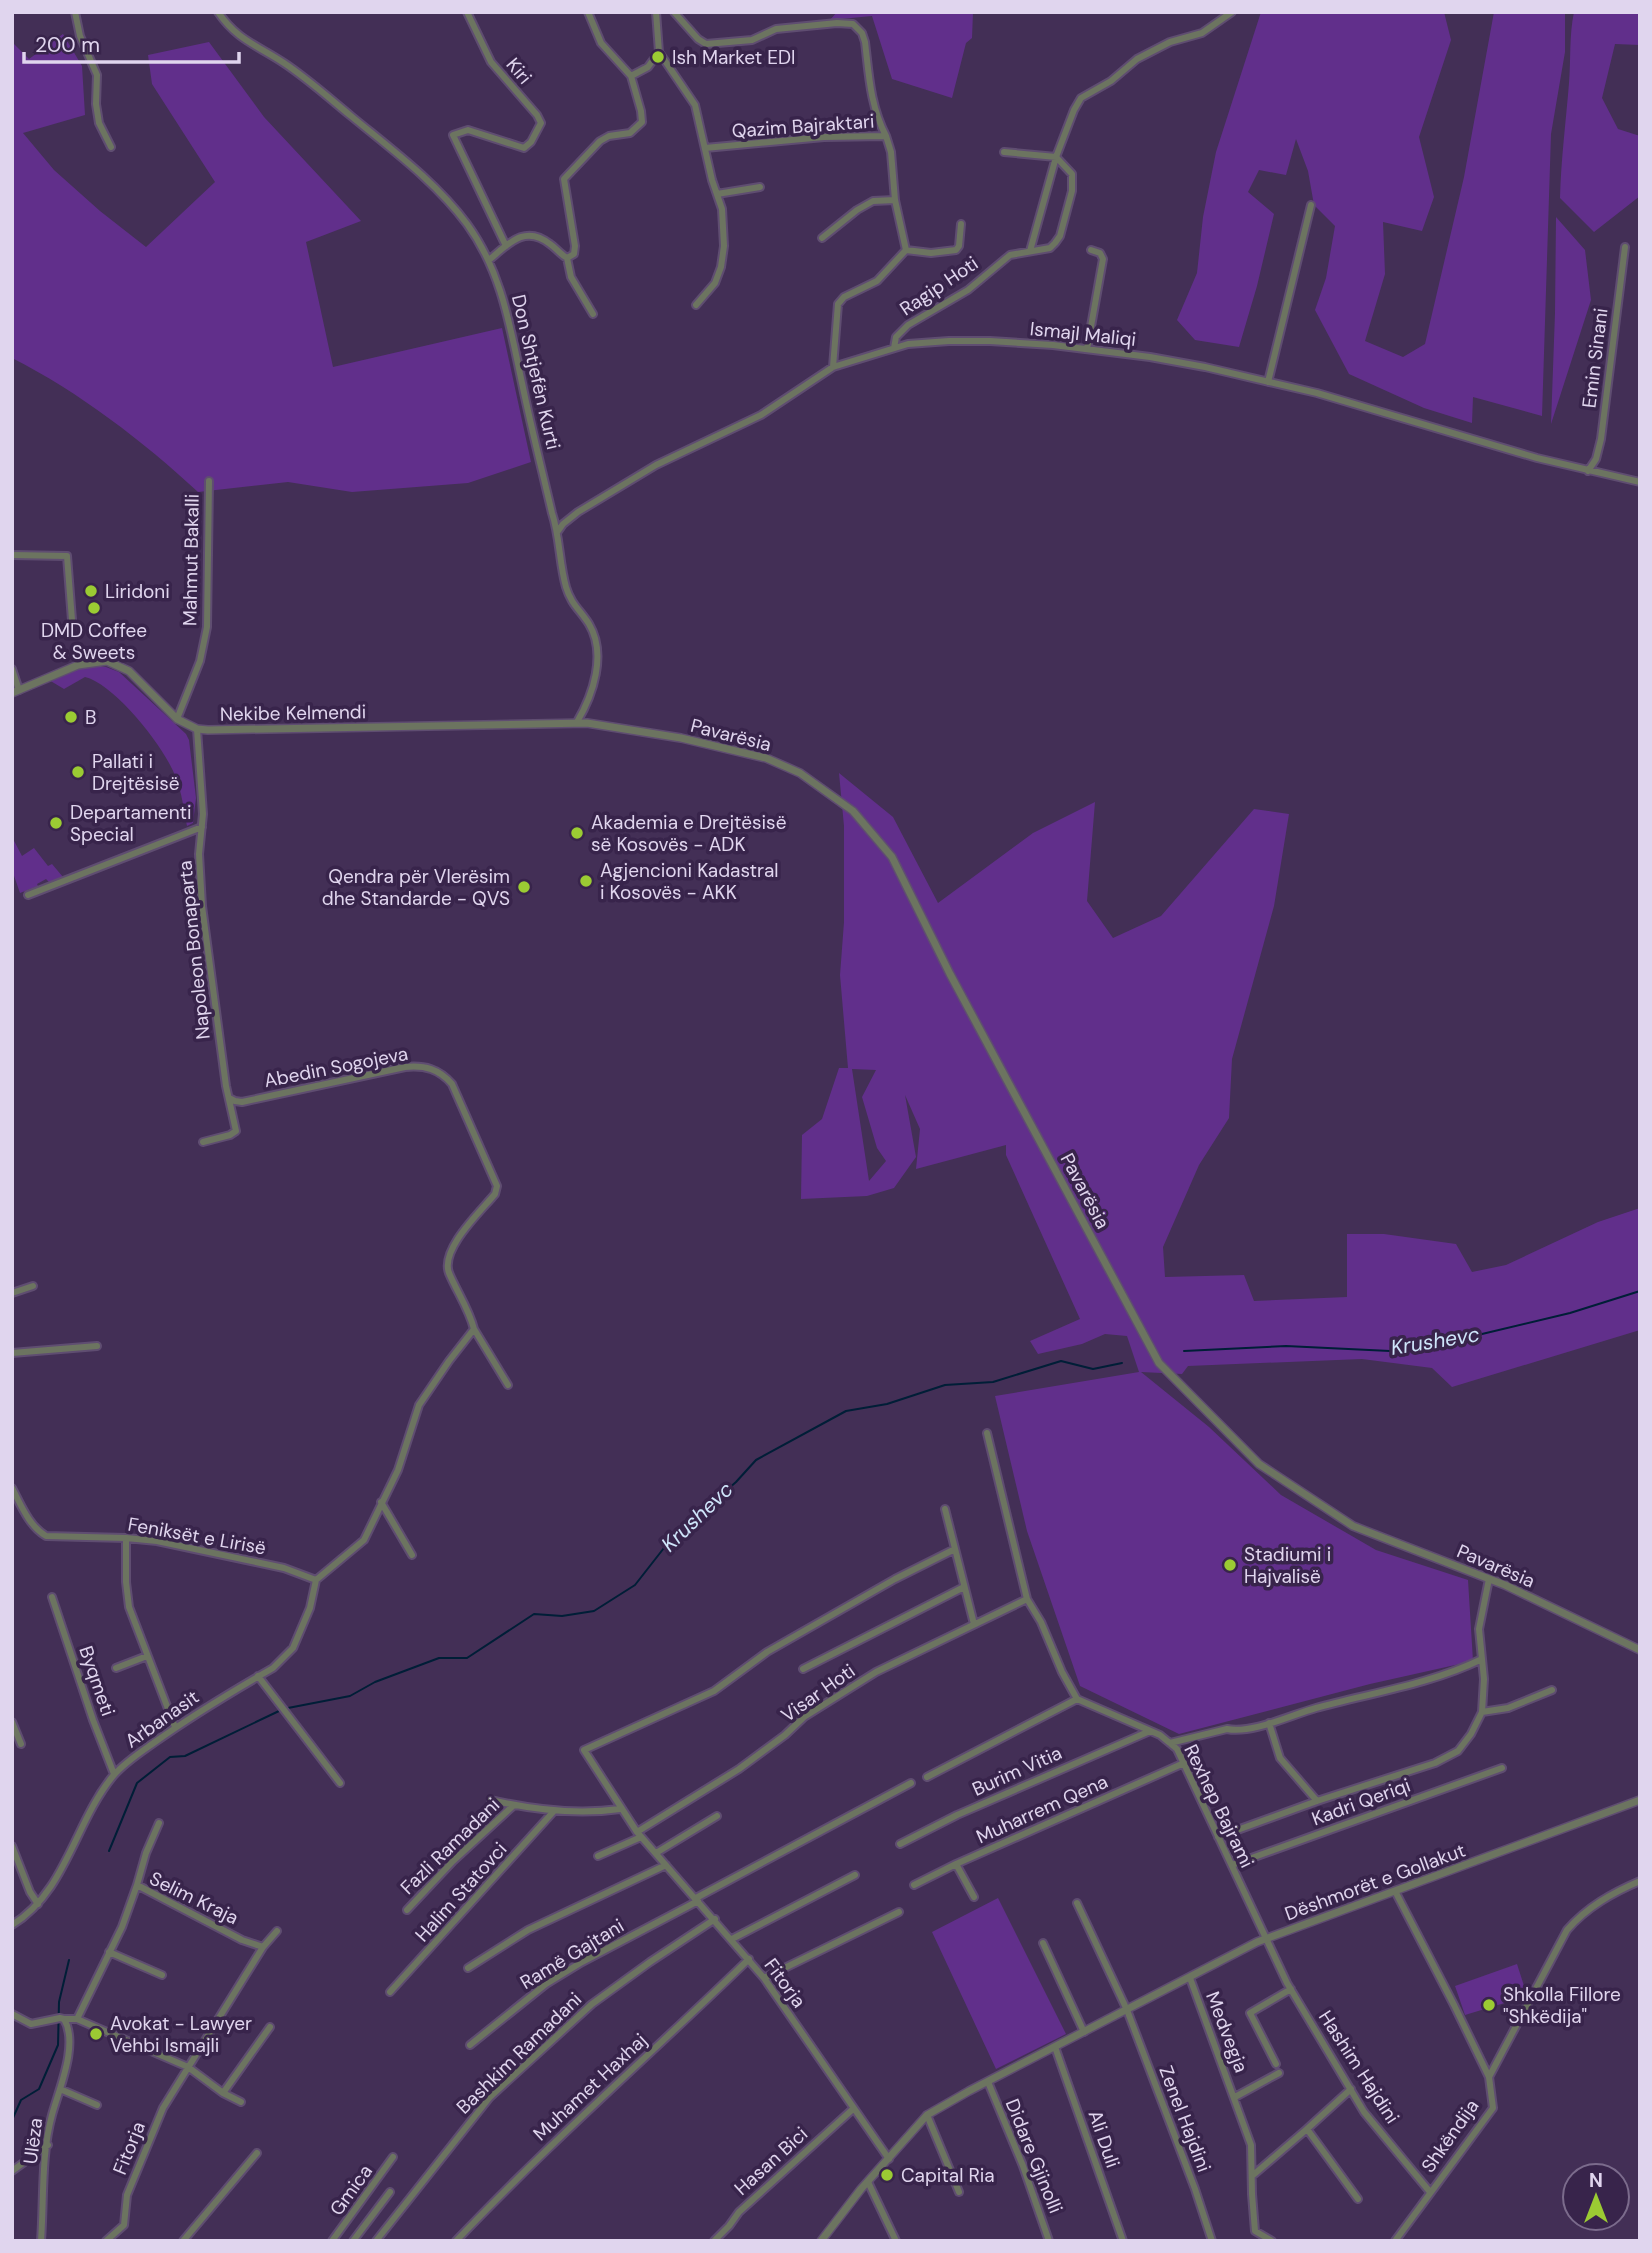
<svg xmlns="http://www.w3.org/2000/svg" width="1652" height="2253" font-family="'DM Sans',sans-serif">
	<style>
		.green { fill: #612f8b; fill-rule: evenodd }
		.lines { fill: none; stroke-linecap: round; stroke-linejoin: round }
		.stream { stroke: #001e37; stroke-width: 2 }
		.minor-casing { stroke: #5f4d71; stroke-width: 10 }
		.tertiary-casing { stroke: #5f4d71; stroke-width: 10 }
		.minor { stroke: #6c7460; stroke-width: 6 }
		.tertiary { stroke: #6c7460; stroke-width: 7 }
		.poi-dot { fill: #9bcb33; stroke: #38244b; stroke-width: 2.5 }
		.labels { text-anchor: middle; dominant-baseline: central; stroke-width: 7; stroke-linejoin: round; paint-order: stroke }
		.poi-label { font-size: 19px; fill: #e0d5ee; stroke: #38244b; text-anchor: start }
		.street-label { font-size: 19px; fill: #e0d5ee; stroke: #38244b }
		.water-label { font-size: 21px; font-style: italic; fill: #cfe5fa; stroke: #38244b }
	</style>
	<rect width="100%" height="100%" fill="#432f56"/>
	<path class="green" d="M837 12H973L972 38 966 43 952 98 892 79 872 16 830 20Z
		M1261 12H1444L1451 40 1419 137 1434 197 1422 231 1383 222 1385 274 1365 341 1403 357 1425 344 1464 177 1494 12H1565V52L1551 134 1542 416 1473 397 1472 423 1424 408 1349 374 1315 310 1326 278 1335 226 1314 205 1308 171 1296 139 1286 175 1259 170 1248 192 1274 214 1257 286 1239 347 1195 340 1177 320 1197 273 1203 217 1216 152Z
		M1574 12H1640V45L1615 44 1602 98 1618 129 1640 136V196L1594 232 1560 198C1561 159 1566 121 1569 83 1571 59 1569 36 1574 12Z
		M63 34 82 66 85 115 23 133 54 170 100 211 146 247 215 182 152 84 148 55 209 42 264 117 361 221 306 242 333 367 502 328 531 462 468 483 352 492 288 482 198 492C143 441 79 392 12 358V42L29 59Z
		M1556 217 1585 250 1591 300 1551 424 1555 313Z
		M91 666 106 667 119 672 186 734 189 740 196 798 193 823 187 826C184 811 182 793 176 778 166 749 115 684 85 677L64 689 49 680 75 669Z
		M839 773 893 817 938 903 1033 833 1095 802 1087 901 1113 938 1161 916 1254 809 1289 814 1274 906 1232 1059 1229 1118 1199 1165 1163 1247 1165 1277 1244 1275 1254 1301 1347 1297V1234H1384L1456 1244 1472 1272 1506 1265 1598 1222 1640 1208V1330L1452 1387 1432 1368 1362 1359 1188 1366 1182 1374 1141 1372 1209 1427 1281 1495 1376 1550 1468 1580 1473 1661 1370 1684 1179 1734 1080 1686 1027 1531 995 1396 1139 1372 1127 1336 1105 1334 1082 1344 1038 1354 1030 1341 1080 1319 1006 1155V1145L916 1169 920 1129 905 1095 916 1157 894 1188 867 1196 801 1199 802 1135 822 1119 839 1068H848L840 975 844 922V826ZM852 1069 876 1070 862 1097 877 1148 886 1161 869 1181Z
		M12 837 22 856 34 848 48 866 52 864 63 877 49 882 46 879 37 884 38 886 20 893 12 870Z
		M998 1898 1066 2034 996 2069 932 1932Z
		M1517 1964 1525 1989 1521 1998 1465 2015 1455 1986Z"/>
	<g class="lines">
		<path class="stream" d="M1184 1351 1286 1346 1390 1351 1482 1334 1570 1313 1640 1291
			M288 1708 350 1696 375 1682 439 1658H467L534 1614 562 1616 594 1611 635 1585 671 1539 736 1482 756 1460 846 1411 887 1404 945 1385 993 1382 1061 1361 1093 1369 1122 1363
			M109 1851 137 1783 170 1757 185 1756 279 1711
			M12 2120 21 2100 39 2089 58 2045 59 2002 69 1960"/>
		<defs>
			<path id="minor" d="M75 12 80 36 97 75 96 104 99 123 111 147
				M218 12C237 40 257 45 284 63 308 79 329 98 351 116 391 149 436 182 467 224 502 272 510 327 522 383 531 427 542 470 552 513 560 537 559 562 566 587 571 604 580 610 589 624 607 654 593 695 577 722
				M467 12 491 62 537 115 541 123 531 142 524 148 468 130 453 135 506 246
				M674 12 698 39 706 44 752 40 776 29 837 23 853 24 862 33 865 42C869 75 870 105 886 136
				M659 52 695 105 712 180 722 209 724 246 721 267 715 283 696 305
				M631 76 648 67 659 52 656 12
				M705 148 824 137 886 136 891 152 895 200 906 250 877 281 844 297 838 304 833 367
				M717 194 760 187
				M822 238 857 210 873 201 895 200
				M906 250 931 253 956 250 959 246 961 224
				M1030 251 1056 157 1074 110 1081 98 1111 81 1137 59 1170 42 1202 33 1232 12
				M567 258 574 254 575 246 564 179 600 141 609 136 630 133 642 122 641 111 631 76 601 43 588 12
				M489 260C508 244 525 224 550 244 556 248 560 254 567 258L571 277 593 314
				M894 348 896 337 908 325 968 290 1010 255 1050 248 1055 243 1060 236 1072 191V174L1056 157 1004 152
				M1087 349 1103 259 1100 253 1091 250
				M1268 382 1311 205
				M1588 471 1596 459 1601 439 1625 247
				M558 531 563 524 578 512 656 465 761 415 833 367 908 344 949 341H990L1053 345 1150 357 1205 367 1317 393 1537 458 1640 482
				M12 555 67 556 72 620
				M12 669 19 690
				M177 719 200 661 207 627 209 481
				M197 729 203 814 199 854 202 906 226 1086 236 1131 230 1135 203 1142
				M28 895 202 827
				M229 1098 235 1101 242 1102 405 1067C425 1065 439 1069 452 1084L497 1186 495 1194C481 1211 440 1249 449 1273 457 1292 469 1309 474 1329L449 1361 419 1405 398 1470 364 1540 316 1580
				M12 1293 33 1286
				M474 1329 508 1385
				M12 1353 97 1346
				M987 1433 1027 1599 1041 1622 1062 1672 1077 1699 1160 1735 1177 1749 1287 1983 1364 2112 1430 2192
				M12 1488C21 1505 29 1526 46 1536L126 1538 157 1541 284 1568 316 1580
				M381 1502 412 1555
				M945 1509 974 1624
				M126 1538V1582L129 1607 175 1727
				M52 1597 93 1720 114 1774
				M116 1668 147 1656
				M803 1669 964 1587
				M258 1676 340 1783
				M1482 1712 1508 1708 1552 1690
				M12 1722 21 1744
				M1269 1723 1280 1758 1317 1801
				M1170 1743 1227 1729C1252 1734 1291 1715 1316 1708 1371 1693 1431 1684 1482 1659
				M927 1777 1077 1699
				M491 1800C534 1810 577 1815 620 1809
				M637 1832 739 1769 785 1735 804 1717 876 1672 1027 1599
				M1218 1837 1317 1801 1435 1763 1458 1751 1471 1734 1482 1712 1484 1679 1479 1629 1489 1579
				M900 1844 957 1815 1150 1731
				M12 1846 30 1892 38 1904
				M656 1853 717 1816
				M598 1856 641 1837
				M956 1864 974 1897
				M1232 1865 1502 1768
				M137 1885 146 1853 159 1823
				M914 1885 956 1864 1184 1763
				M1395 1891 1454 2005 1489 2077 1493 2108 1395 2241
				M696 1898 911 1783
				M1077 1903 1127 2010 1195 2189 1212 2241
				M407 1910 453 1861 514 1805
				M12 1925C66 1892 75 1822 113 1776 125 1762 141 1752 155 1742 193 1715 233 1691 273 1668L293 1648 310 1608 316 1580
				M732 1939 855 1875
				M1043 1943 1084 2032
				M109 1952 162 1975
				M468 1968 528 1930 666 1865
				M764 1978 899 1912
				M1190 1978 1251 2145 1252 2194 1255 2231 1272 2241
				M390 1992 554 1811
				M12 2014 31 2024 60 2018 64 2019C79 2044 59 2089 52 2115 41 2155 44 2200 41 2241
				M64 2019H77L188 2067 223 2093 241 2102
				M77 2019 122 1927 137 1885 242 1940 263 1947
				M470 2045 546 1984 582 1962 698 1901
				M1055 2047 1123 2241
				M1276 2064 1250 2013 1291 1989
				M1489 2077 1567 1930C1587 1907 1612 1893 1640 1881
				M988 2082 1023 2166 1049 2241
				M60 2089 97 2105
				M1351 2089 1307 2129 1358 2199
				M223 2093 270 2027
				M1235 2097 1279 2073
				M927 2115 959 2192
				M889 2159 764 1978 637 1832 584 1750 714 1691 767 1652 895 1579 955 1549
				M12 2171 48 2145
				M1252 2176 1307 2129
				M868 2182 896 2241
				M106 2241 124 2225 127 2195 163 2108 263 1947 277 1931
				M183 2241 257 2153
				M332 2241 393 2157
				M353 2241 390 2192
				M376 2241 490 2097 592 2004 650 1962 715 1919
				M456 2241C549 2143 651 2054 749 1959
				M714 2241 729 2226 739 2212 853 2109"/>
			<path id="tertiary" d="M12 693 78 665 107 661 129 671 177 719 197 729 208 730 587 723 681 738 766 758 800 773 853 811 892 857 950 974 1159 1363 1259 1464 1353 1526 1505 1585 1640 1650
				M821 2241 861 2189 927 2115 969 2091 1257 1942 1640 1800"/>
		</defs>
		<use href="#minor" class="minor-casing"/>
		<use href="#tertiary" class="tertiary-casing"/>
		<use href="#minor" class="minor"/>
		<use href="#tertiary" class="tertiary"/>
	</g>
	<g class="poi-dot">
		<circle cx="658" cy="57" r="7"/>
		<circle cx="91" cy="591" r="7"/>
		<circle cx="94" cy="608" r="7"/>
		<circle cx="71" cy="717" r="7"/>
		<circle cx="78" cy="772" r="7"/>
		<circle cx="56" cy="823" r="7"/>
		<circle cx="577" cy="833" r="7"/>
		<circle cx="586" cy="881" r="7"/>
		<circle cx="524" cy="887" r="7"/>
		<circle cx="1230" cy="1565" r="7"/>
		<circle cx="1489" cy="2005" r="7"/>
		<circle cx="96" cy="2034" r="7"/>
		<circle cx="887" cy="2175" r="7"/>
	</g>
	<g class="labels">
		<g class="poi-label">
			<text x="672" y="57">Ish Market EDI</text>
			<text x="105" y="591">Liridoni</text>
			<text x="94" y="630" text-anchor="middle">DMD Coffee<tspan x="94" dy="22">&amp; Sweets</tspan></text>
			<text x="85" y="717">B</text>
			<text x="92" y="761">Pallati i<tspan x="92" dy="22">Drejtësisë</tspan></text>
			<text x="70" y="812">Departamenti<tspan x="70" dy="22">Special</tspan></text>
			<text x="591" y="822">Akademia e Drejtësisë<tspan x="591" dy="22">së Kosovës - ADK</tspan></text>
			<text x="600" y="870">Agjencioni Kadastral<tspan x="600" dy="22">i Kosovës - AKK</tspan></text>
			<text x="510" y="876" text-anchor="end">Qendra për Vlerësim<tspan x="510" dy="22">dhe Standarde - QVS</tspan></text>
			<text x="1244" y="1554">Stadiumi i<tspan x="1244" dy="22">Hajvalisë</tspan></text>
			<text x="1503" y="1994">Shkolla Fillore<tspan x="1503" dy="22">"Shkëdija"</tspan></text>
			<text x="110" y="2023">Avokat - Lawyer<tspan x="110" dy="22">Vehbi Ismajli</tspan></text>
			<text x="901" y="2175">Capital Ria</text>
		</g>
		<g class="street-label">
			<text transform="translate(519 71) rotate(50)">Kiri</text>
			<text transform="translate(803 126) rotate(-4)">Qazim Bajraktari</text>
			<text transform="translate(939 286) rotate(-34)">Ragip Hoti</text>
			<text transform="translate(1083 334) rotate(6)">Ismajl Maliqi</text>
			<text transform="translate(1595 358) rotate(-83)">Emin Sinani</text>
			<text transform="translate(536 372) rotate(77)">Don Shtjefën Kurti</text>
			<text transform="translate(191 560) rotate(-89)">Mahmut Bakalli</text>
			<text transform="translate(293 713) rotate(-1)">Nekibe Kelmendi</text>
			<text transform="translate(731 735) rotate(14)">Pavarësia</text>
			<text transform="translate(194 950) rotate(-96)">Napoleon Bonaparta</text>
			<text transform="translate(336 1067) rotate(-11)">Abedin Sogojeva</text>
			<text transform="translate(1085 1191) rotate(62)">Pavarësia</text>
			<text transform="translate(197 1536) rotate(10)">Feniksët e Lirisë</text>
			<text transform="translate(1496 1566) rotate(23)">Pavarësia</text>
			<text transform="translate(97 1681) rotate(71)">Byqmeti</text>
			<text transform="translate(818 1693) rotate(-35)">Visar Hoti</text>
			<text transform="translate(162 1719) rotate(-35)">Arbanasit</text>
			<text transform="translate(1017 1771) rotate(-24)">Burim Vitia</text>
			<text transform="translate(1361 1802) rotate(-20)">Kadri Qeriqi</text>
			<text transform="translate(1219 1806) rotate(64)">Rexhep Bajrami</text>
			<text transform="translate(1042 1809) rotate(-24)">Muharrem Qena</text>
			<text transform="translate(450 1846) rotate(-44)">Fazli Ramadani</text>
			<text transform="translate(1375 1882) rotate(-20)">Dëshmorët e Gollakut</text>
			<text transform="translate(461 1892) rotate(-48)">Halim Statovci</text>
			<text transform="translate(194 1898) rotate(26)">Selim Kraja</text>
			<text transform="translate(572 1954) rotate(-31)">Ramë Gajtani</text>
			<text transform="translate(785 1983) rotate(54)">Fitorja</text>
			<text transform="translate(1227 2032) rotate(69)">Medvegja</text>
			<text transform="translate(519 2053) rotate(-44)">Bashkim Ramadani</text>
			<text transform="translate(1359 2067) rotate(57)">Hashim Hajdini</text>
			<text transform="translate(590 2087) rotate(-43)">Muhamet Haxhaj</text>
			<text transform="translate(1185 2119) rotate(69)">Zenel Hajdini</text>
			<text transform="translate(1450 2136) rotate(-55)">Shkëndija</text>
			<text transform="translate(1104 2139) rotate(71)">Ali Duli</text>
			<text transform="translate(33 2141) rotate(-83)">Ulëza</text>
			<text transform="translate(129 2148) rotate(-68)">Fitorja</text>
			<text transform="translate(1034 2156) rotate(68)">Didare Gjinolli</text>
			<text transform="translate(771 2161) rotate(-42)">Hasan Bici</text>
			<text transform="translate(351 2190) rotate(-54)">Gmica</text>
		</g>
		<g class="water-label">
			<text transform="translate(1435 1341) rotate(-9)">Krushevc</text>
			<text transform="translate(697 1517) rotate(-44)">Krushevc</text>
		</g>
	</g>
	<rect width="1652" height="2253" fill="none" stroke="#e0d5ee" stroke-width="28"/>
	<g transform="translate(1596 2197)"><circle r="33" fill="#38244b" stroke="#7b6b8c" stroke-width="2"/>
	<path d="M0-5L12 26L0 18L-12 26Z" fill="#9bcb33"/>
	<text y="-10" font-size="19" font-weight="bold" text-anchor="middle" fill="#e0d5ee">N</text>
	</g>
	<path d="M24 52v10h215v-10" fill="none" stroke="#e0d5ee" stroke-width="3.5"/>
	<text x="35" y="52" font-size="21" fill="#e0d5ee" stroke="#38244b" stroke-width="5" paint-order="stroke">200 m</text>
</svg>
